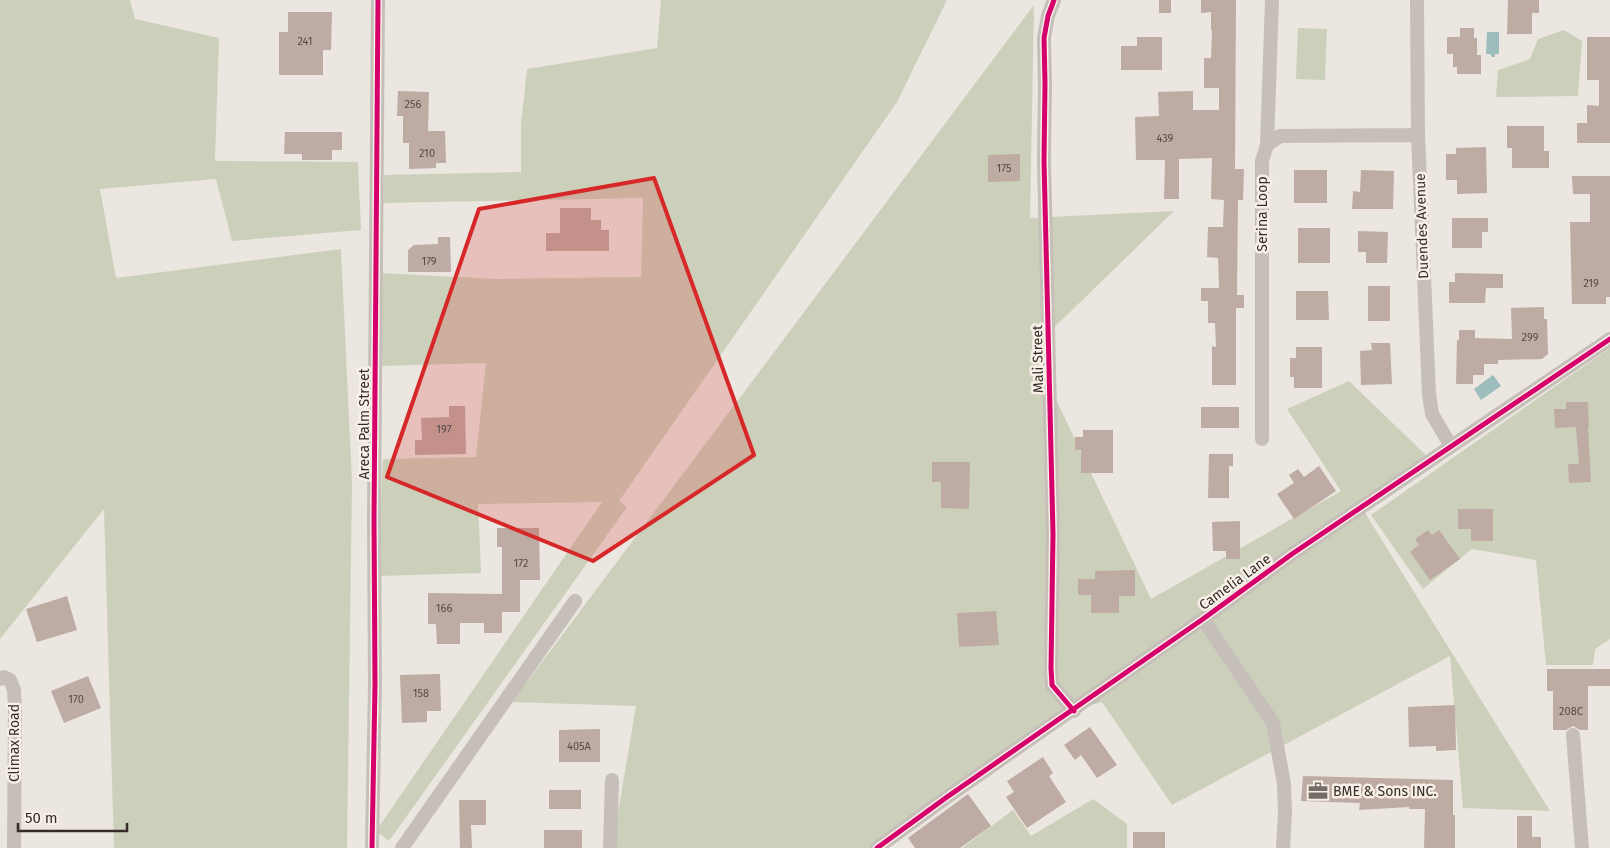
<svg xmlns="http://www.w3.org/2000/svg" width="1610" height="848" font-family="'Fira Sans',sans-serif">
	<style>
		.green { fill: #ccd0bb }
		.water { fill: #9dbcbc }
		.building { fill: #beaba3 }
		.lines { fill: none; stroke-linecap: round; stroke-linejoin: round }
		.street { stroke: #c5beb9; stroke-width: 14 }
		.cycleway-casing { stroke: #f8f0e7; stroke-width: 8 }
		.cycleway { stroke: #d6006c; stroke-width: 5 }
		.marked { fill: #d62828; fill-opacity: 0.2; stroke: #d62828; stroke-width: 4; stroke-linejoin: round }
		.labels { text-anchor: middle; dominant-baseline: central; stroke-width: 5; stroke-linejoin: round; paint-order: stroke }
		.number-label { font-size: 11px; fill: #574c47 }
		.street-label { font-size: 14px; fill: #352c28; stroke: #f8f0e7 }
		.poi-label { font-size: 14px; fill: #352c28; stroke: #f8f0e7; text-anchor: start }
	</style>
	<rect width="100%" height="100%" fill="#ebe6e0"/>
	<path class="green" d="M0 0H130L135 19 219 38 215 161 358 162 361 230 232 241 216 179 100 189 116 278 341 249 352 483 347 848H114L104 509 0 639Z
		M661 0H947L897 102 619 501 627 507 389 841 376 831 602 502 478 504 481 573 378 576 383 459 476 457 486 363 380 366 381 273 495 279 641 277 643 198 383 203 384 175 521 172V124L527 69 657 48Z
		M1034 5 1030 218 1174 211 1032 349 1151 599 1341 491 1287 409 1349 381 1431 460 1362 508 1550 811 1463 808 1450 656 1172 805 1102 702 1074 710 877 848H612L636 706 512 702Z
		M1298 28 1327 29 1325 80 1296 79Z
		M1564 30 1582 41 1578 96 1496 97 1498 70 1530 59 1538 39Z
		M1610 348V639L1595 649 1593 665H1546L1536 560 1472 549 1423 589 1371 515Z
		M1093 799 1127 824V848H962L1013 810 1031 836Z"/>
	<path class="water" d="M1487 32H1499V54H1495V57H1492L1490 54H1486Z
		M1493 375 1501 386 1481 400 1474 389Z"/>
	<path class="building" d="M1159 0H1171V13H1159Z
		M1201 0H1236L1235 169H1244L1243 200H1238L1237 295H1244V308H1236V385H1212V346L1216 347 1215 323H1208V301H1201V288H1219L1218 258 1207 257 1208 227H1223L1224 200 1211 199 1212 158 1179 159V199H1164L1165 160H1136L1135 117 1159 116 1158 92 1193 91V110H1219V88H1204V58H1211L1212 30H1211V12L1201 13Z
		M1508 0H1539V13H1532V34H1507Z
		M288 12H332L331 50H323V75H279V32H288Z
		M1460 28H1474V38H1477V55H1481V74H1457V67H1453V54H1447V37H1460Z
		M1137 37H1162V70H1121V46H1137Z
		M1587 37H1610V143H1577V123H1587V105L1599 106V80H1587Z
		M398 91 429 92 428 131H445L446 163H436V168L409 169V143H403V116H397Z
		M1507 126H1544V151H1549V168H1512V148H1507Z
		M285 132H342V150H332V160H302V154H284Z
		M1486 147 1487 193 1457 194V180H1446V154H1456V148Z
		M1020 154V181L988 182V155Z
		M1294 170H1327V203H1294Z
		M1361 170 1394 171 1393 209H1352L1353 191 1360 192Z
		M1572 176H1610V297H1606V304H1572L1570 222H1590V194H1573Z
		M560 208H591V220H601V230H609V251H546V233H560Z
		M1452 218H1488V232H1482V248H1452Z
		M1298 228H1330V263H1298Z
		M1358 231 1388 232 1387 263H1366V252H1358Z
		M438 237H450L451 272H408V250L414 245 438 244Z
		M1455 273 1503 274V288H1486L1485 303H1449V282H1455Z
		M1368 286H1390V321H1368Z
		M1296 291H1328L1329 320H1296Z
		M1544 307V319H1547L1548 354 1542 359 1498 360V364H1484V375H1473V384H1456L1457 340H1459V330H1475V338L1512 339 1511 308Z
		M1371 343H1390L1392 384 1361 385 1360 351 1372 350Z
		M1296 347H1322V388H1294V377H1290V358H1296Z
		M1566 402H1588L1589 427H1588L1591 482 1569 483 1568 464H1579L1576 427 1555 428 1554 409H1566Z
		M449 406H465L466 454 415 455V440H422L421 418 449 417Z
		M1201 407H1239V428H1201Z
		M1083 430H1113V473H1081V450H1075V437H1083Z
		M1209 454H1233V466H1229V498H1208Z
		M932 462H970L969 509 941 508V482H932Z
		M1319 466 1336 491 1294 519 1277 494 1294 483 1289 475 1298 469 1304 477Z
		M1458 509H1493V541H1471V529H1458Z
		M1240 521V559H1226V551H1213L1212 522Z
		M497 528H539L540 580H520V612H502V633H484V623H460V644H437L436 624H428V593L502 594V547H497Z
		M1428 530 1432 535 1439 530 1460 559 1430 580 1410 552 1419 545 1415 539Z
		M1135 570V596H1119V613H1091V595H1078V579H1095V571Z
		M67 596 77 630 37 642 26 609Z
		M996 611 999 645 959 647 957 613Z
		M1547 669H1610V686H1588V730H1580L1573 726 1566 730H1553V691H1547Z
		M440 674 441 711H427V722L402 723 400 675Z
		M88 676 101 708 64 723 51 691Z
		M1455 705 1456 750 1436 751V746L1409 747 1408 707Z
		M1090 727 1117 765 1097 778 1081 755 1075 760 1064 745Z
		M600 729V762H559V730Z
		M1043 757 1053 773 1049 776 1066 802 1027 828 1006 797 1014 792 1007 781Z
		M1303 776 1453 780V815H1455V848H1424L1425 809H1409V807L1359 810 1360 803 1301 801Z
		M549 790H581V809H549Z
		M968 794 991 826 960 848H915L908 838Z
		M459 800H486V825H471L472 848H460Z
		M1517 816H1532V837H1541V848H1517Z
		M544 830H582V848H544Z
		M1133 832H1165V848H1133Z"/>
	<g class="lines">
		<path class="street" d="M1054 0 1048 16 1044 38 1045 83 1044 161 1053 534 1051 668 1052 685 1074 711
			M1417 0 1418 135 1429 394 1432 414 1451 446
			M1267 145 1272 0
			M1262 439V161L1267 145 1280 136 1418 135
			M1203 619 1273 723 1284 784 1285 813 1283 848
			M0 679 4 677 10 680 14 690 15 710 14 848
			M1573 735 1582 848
			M372 848 375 685 374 520 378 0
			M402 848 575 601
			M610 848 612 780
			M877 848 947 797 1203 619 1292 554 1610 339"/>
		<defs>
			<path id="cycleway" d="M1054 0 1048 16 1044 38 1045 83 1044 161 1053 534 1051 668 1052 685 1074 711
				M372 848 375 685 374 520 378 0
				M877 848 947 797 1203 619 1292 554 1610 339"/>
		</defs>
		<use href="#cycleway" class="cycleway-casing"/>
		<use href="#cycleway" class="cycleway"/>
	</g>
	<path class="marked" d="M654 178 754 455 593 561 387 477 479 209Z"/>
	<defs>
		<symbol id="office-bare" viewBox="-9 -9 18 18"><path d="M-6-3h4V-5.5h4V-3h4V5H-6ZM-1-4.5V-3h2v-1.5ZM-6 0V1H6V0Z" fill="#756d68" stroke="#f8f0e7" stroke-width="2.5" paint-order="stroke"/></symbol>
	</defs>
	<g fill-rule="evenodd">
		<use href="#office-bare" x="1304" y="777" width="28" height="28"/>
	</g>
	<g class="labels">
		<g class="number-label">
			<text x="305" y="41">241</text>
			<text x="413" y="104">256</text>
			<text x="1165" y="138">439</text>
			<text x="427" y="153">210</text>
			<text x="1004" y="168">175</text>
			<text x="429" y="261">179</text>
			<text x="1591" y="283">219</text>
			<text x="1530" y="337">299</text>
			<text x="444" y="429">197</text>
			<text x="521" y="563">172</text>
			<text x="444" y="608">166</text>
			<text x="421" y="693">158</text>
			<text x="76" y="699">170</text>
			<text x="1571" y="711">208C</text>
			<text x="579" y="746">405A</text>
		</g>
		<g class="street-label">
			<text transform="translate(1262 214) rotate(-90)">Serina Loop</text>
			<text transform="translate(1422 226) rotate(-92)">Duendes Avenue</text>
			<text transform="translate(1038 359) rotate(-91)">Mali Street</text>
			<text transform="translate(364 424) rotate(-90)">Areca Palm Street</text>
			<text transform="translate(1235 582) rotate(-36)">Camelia Lane</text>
			<text transform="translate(14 743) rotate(-90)">Climax Road</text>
		</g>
		<g class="poi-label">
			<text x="1333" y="791">BME &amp; Sons INC.</text>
		</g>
	</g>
	<path d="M18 823v8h109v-8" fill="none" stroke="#352c28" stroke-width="2.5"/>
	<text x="25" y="823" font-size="15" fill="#352c28" stroke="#f8f0e7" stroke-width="4" paint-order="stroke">50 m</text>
</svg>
